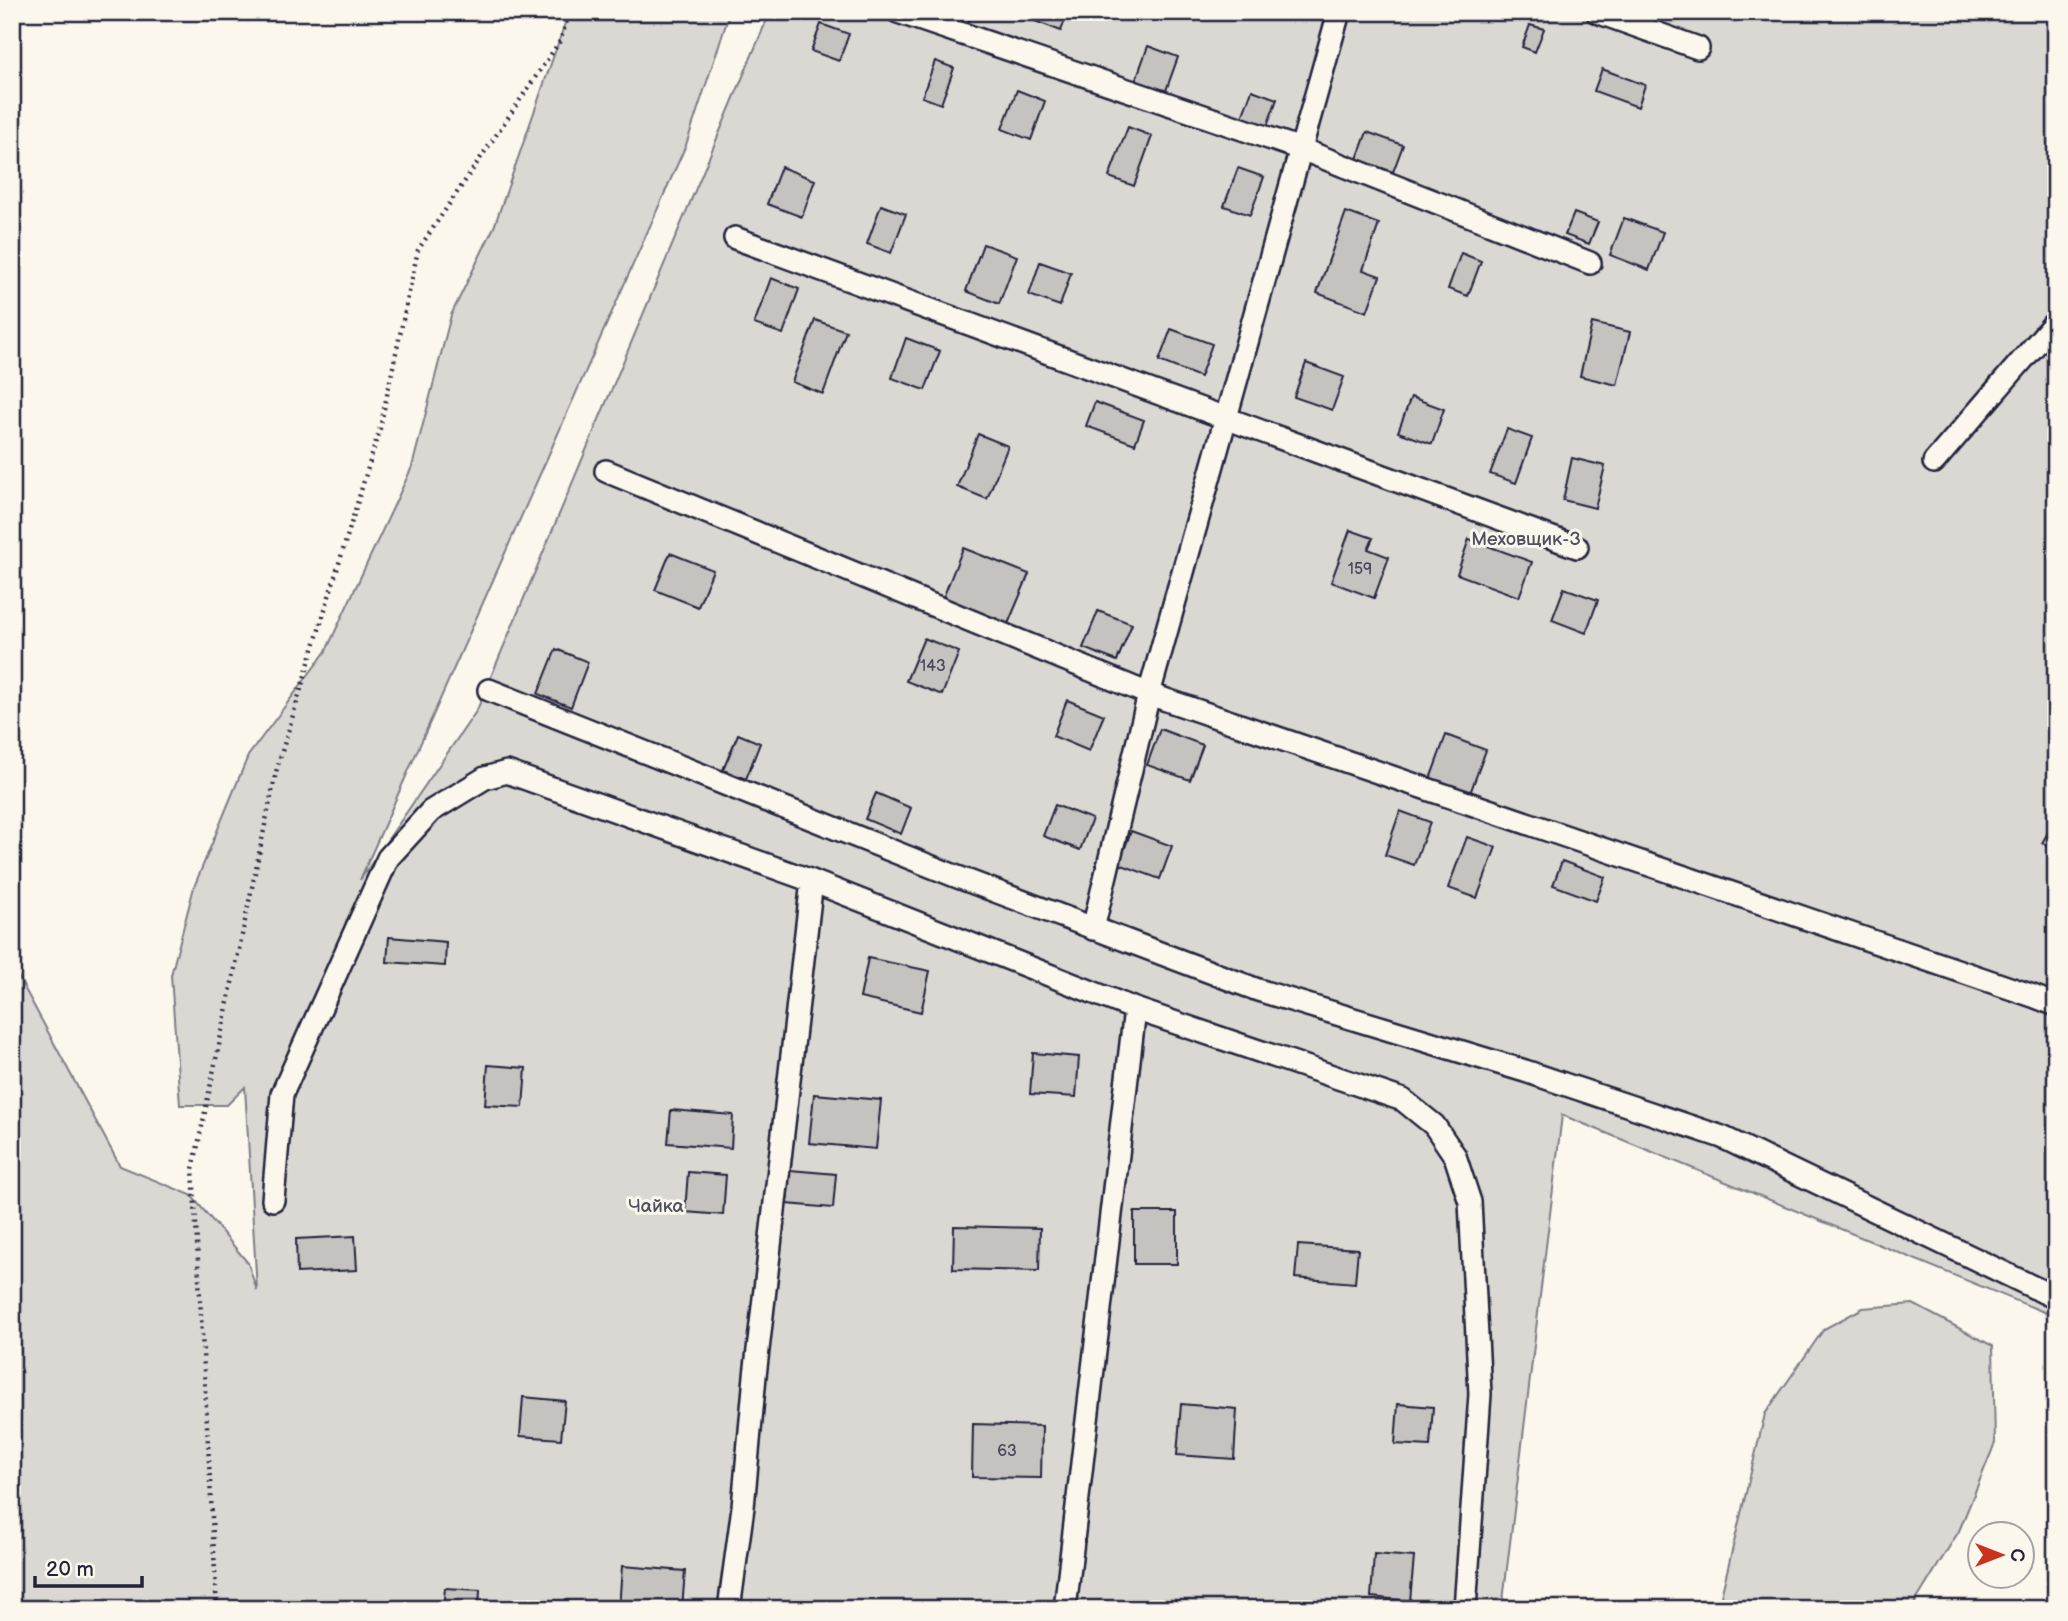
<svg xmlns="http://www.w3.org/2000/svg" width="2068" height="1621" font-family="'Balsamiq Sans',sans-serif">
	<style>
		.green { fill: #dbd8d3; stroke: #7e7d87; stroke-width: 2 }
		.building { fill: #c6c2c0; stroke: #22223b; stroke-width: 2 }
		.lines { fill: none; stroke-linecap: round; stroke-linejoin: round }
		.lane-casing { stroke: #22223b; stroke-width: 26 }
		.path { stroke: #22223b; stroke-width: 4.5; stroke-dasharray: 2 5; stroke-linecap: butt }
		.lane { stroke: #fbf7ec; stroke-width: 21 }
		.labels { text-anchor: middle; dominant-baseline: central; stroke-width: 6; stroke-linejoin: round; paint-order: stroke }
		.number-label { font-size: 16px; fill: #4b4a5c }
		.park-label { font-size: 19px; fill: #505061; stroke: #fbf7ec }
	</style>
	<rect width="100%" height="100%" fill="#fbf7ec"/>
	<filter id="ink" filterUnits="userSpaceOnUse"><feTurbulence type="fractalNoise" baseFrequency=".0143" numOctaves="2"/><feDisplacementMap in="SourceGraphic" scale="14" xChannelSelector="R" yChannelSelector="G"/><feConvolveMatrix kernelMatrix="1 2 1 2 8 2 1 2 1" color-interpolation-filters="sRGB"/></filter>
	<g filter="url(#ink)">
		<path class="green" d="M569 12H730L686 145 360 880 477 710 770 12H2056V1317L1562 1115 1502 1609H12V965L120 1166 191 1195 248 1263 257 1291 245 1087 227 1105H180L171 975 194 887 248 756 326 651 412 467 451 315 494 227Z
			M1913 1304 1993 1346 1995 1443 1959 1531 1911 1609H1718L1765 1414 1824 1329 1863 1308Z"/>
		<path class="building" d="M944 12H972L966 28 941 20Z
			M1026 12H1068L1061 31 1024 17Z
			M821 24 849 34 839 61 811 51Z
			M1530 25 1544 29 1535 52 1522 47Z
			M1148 46 1178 57 1164 96 1134 85Z
			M935 61 954 68 941 104 922 97Z
			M1602 69 1645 85 1638 107 1594 91Z
			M1017 90 1045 101 1031 140 1002 129Z
			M1252 90 1277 99 1266 129 1241 120Z
			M1128 127 1152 136 1134 186 1109 177Z
			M1367 132 1403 145 1393 172 1357 159Z
			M781 167 815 180 802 217 767 204Z
			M1238 168 1264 177 1250 215 1224 206Z
			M881 205 906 214 891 253 867 244Z
			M1346 212 1379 224 1363 270 1380 276 1367 312 1317 293Z
			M1574 213 1598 222 1589 244 1565 235Z
			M1624 218 1663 232 1649 270 1610 255Z
			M983 244 1017 256 999 304 966 291Z
			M1461 253 1481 261 1468 296 1448 289Z
			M1040 262 1071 273 1060 306 1029 295Z
			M771 278 799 289 783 334 754 324Z
			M815 320 846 331 823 394 792 382Z
			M1592 323 1630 332 1617 385 1580 376Z
			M1171 329 1212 344 1200 377 1159 361Z
			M906 338 940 351 925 390 892 378Z
			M1306 363 1344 377 1332 410 1294 397Z
			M1411 397 1444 409 1432 444 1398 432Z
			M1095 402 1144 420 1135 444 1086 426Z
			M1507 429 1532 438 1516 483 1490 474Z
			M978 434 1008 446 987 499 957 487Z
			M1572 458 1605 466 1595 508 1563 500Z
			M1350 530 1373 538 1368 549 1389 557 1374 598 1331 582Z
			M1469 539 1532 562 1519 597 1457 574Z
			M963 548 1029 574 1008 624 943 598Z
			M670 553 713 570 698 607 655 590Z
			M1564 588 1598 600 1586 633 1552 620Z
			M1098 611 1132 624 1117 661 1083 648Z
			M924 638 959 652 942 695 906 681Z
			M556 649 588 662 571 707 538 694Z
			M1067 700 1104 715 1089 751 1053 736Z
			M1160 729 1203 745 1190 780 1147 765Z
			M738 734 760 743 746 779 723 770Z
			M1446 735 1486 750 1469 796 1429 782Z
			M876 793 911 808 901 834 865 819Z
			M1055 805 1092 819 1080 850 1043 836Z
			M1400 811 1430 822 1414 865 1385 855Z
			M2056 818V850L2042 843Z
			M1131 831 1172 846 1160 879 1119 864Z
			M1467 837 1496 847 1477 898 1448 888Z
			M1562 861 1605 877 1596 901 1553 885Z
			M389 937 446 942 445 966 387 962Z
			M868 958 930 971 921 1012 860 998Z
			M1033 1053 1079 1057 1076 1097 1030 1094Z
			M488 1065 526 1068 523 1107 485 1105Z
			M814 1094 881 1100 876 1149 809 1143Z
			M671 1110 733 1115 731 1148 668 1143Z
			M790 1170 836 1174 833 1208 787 1204Z
			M688 1172 726 1175 723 1215 685 1212Z
			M1134 1212H1177V1264H1134Z
			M954 1226 1040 1228 1039 1271 953 1269Z
			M355 1236 357 1270 297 1273 296 1239Z
			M1298 1245 1358 1249 1355 1283 1295 1278Z
			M523 1397 565 1401 561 1439 520 1436Z
			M1181 1404 1237 1409 1234 1459 1177 1455Z
			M1398 1404 1433 1407 1430 1446 1395 1444Z
			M973 1424 1042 1426 1041 1478 972 1477Z
			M1374 1554 1414 1557 1410 1601 1371 1597Z
			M622 1566 685 1571 682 1609H619Z
			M445 1588 480 1590 479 1609H443Z
			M751 1601 799 1605 798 1609H750Z"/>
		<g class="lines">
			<defs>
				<path id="lane" d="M898 12 1301 149 1590 263
					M1597 12 1698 48
					M735 238 1577 547
					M1934 462 2056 321
					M606 471 1149 694 2033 996 2056 1005
					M489 690 955 876 1258 990 1525 1071 1722 1137 2056 1298
					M1093 929 1149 694 1339 12
					M273 1200 282 1094 388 858 431 811 485 778 507 772 812 881 1135 1009 1403 1100 1434 1125 1455 1156 1470 1202 1480 1394 1465 1609
					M729 1609 743 1507 755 1376 812 881
					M1065 1609 1135 1009"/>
			</defs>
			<use href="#lane" class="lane-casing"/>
			<path class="path" d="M217 1609 193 1169 277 768 380 428 418 250 560 41 570 12"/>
			<use href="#lane" class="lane"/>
		</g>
	</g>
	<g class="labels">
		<g class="number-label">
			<text x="1360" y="569">159</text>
			<text x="933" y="666">143</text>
			<text x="1007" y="1451">63</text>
		</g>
		<g class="park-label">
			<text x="1526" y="539">Меховщик-3</text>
			<text x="656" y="1206">Чайка</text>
		</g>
	</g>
	<rect width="2068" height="1621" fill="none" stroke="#fbf7ec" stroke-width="42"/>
	<rect x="21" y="21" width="2026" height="1579" fill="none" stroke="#22223b" stroke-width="2.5" filter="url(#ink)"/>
	<g transform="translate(2001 1555) rotate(90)"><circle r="33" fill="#fbf7ec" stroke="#a4a2a5" stroke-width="2"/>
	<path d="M0-5L12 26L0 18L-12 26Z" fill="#c8321e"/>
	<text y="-10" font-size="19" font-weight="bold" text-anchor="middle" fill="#22223b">С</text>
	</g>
	<path d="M35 1576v10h107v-10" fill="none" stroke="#22223b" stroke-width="3.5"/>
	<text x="46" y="1576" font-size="21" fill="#22223b" stroke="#fbf7ec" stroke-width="5" paint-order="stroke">20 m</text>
</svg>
